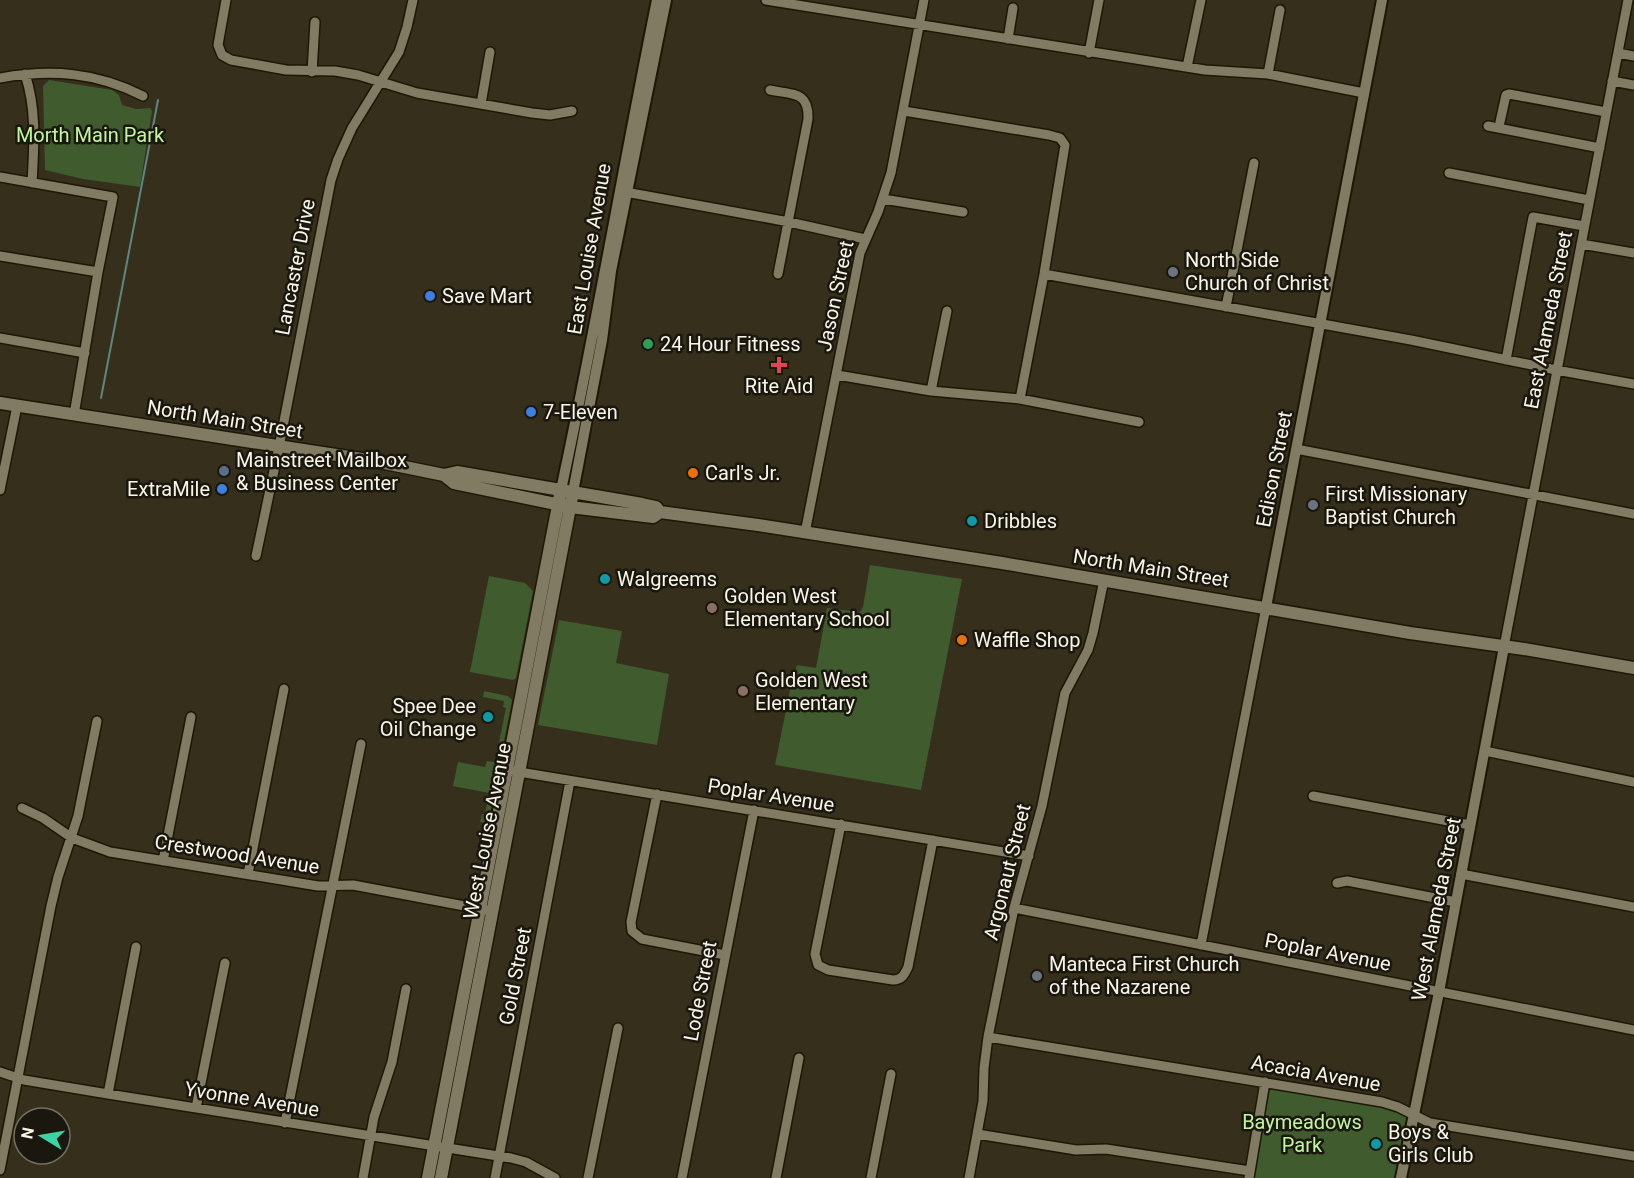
<svg xmlns="http://www.w3.org/2000/svg" width="1634" height="1178" font-family="Roboto,sans-serif">
	<style>
		.green { fill: #405b2e }
		.lines { fill: none; stroke-linecap: round; stroke-linejoin: round }
		.stream { stroke: #5e8683; stroke-width: 2 }
		.minor-casing { stroke: #1d1704; stroke-width: 12 }
		.tertiary-casing { stroke: #1d1704; stroke-width: 14 }
		.secondary-casing { stroke: #1d1704; stroke-width: 15 }
		.minor { stroke: #817b64; stroke-width: 9 }
		.tertiary { stroke: #817b64; stroke-width: 10 }
		.secondary { stroke: #817b64; stroke-width: 12 }
		.worship-dot { fill: #6b7280; stroke: #1a170f; stroke-width: 2 }
		.shop-dot { fill: #3f7fe0; stroke: #1a170f; stroke-width: 2 }
		.leisure-dot { fill: #2e9e5b; stroke: #1a170f; stroke-width: 2 }
		.health-dot { fill: #e0444e; stroke: #1a170f; stroke-width: 2 }
		.service-dot { fill: #5c6f8a; stroke: #1a170f; stroke-width: 2 }
		.food-dot { fill: #e8710a; stroke: #1a170f; stroke-width: 2 }
		.culture-dot { fill: #0f9aa8; stroke: #1a170f; stroke-width: 2 }
		.education-dot { fill: #8d6e63; stroke: #1a170f; stroke-width: 2 }
		.labels { text-anchor: middle; dominant-baseline: central; stroke-width: 5; stroke-linejoin: round; paint-order: stroke }
		.park-label { font-size: 20px; fill: #c0f79d; stroke: #1a170f }
		.street-label { font-size: 20px; fill: #f9f5e9; stroke: #1a170f }
		.poi-label { font-size: 20px; fill: #f9f5e9; stroke: #1a170f; text-anchor: start }
	</style>
	<rect width="100%" height="100%" fill="#352f1b"/>
	<path class="green" d="M49 80 112 90 119 95 122 105 136 109 150 108 152 111 140 187 83 179 45 170 43 86Z
		M870 565 962 579 921 790 775 765 791 685 797 665 816 668 827 608 860 612 863 607Z
		M489 576 525 583 533 591 516 678 513 680 470 672Z
		M559 620 622 631 616 663 669 674 657 745 538 725Z
		M484 691 508 696 512 700 488 824 480 822 482 814H485L489 793 453 786 458 762 485 767 487 761 495 762 506 708 503 707 504 701 483 697Z
		M1265 1082 1382 1102 1414 1115 1401 1178H1249Z"/>
	<g class="lines">
		<path class="stream" d="M101 398 158 100"/>
		<defs>
			<path id="minor" d="M226 0 218 45 222 55 231 60 286 70 335 71 358 75 417 93 532 113 550 115 572 111
				M766 0 1205 70 1268 74 1364 93
				M1008 39 1013 8
				M1089 53 1099 0
				M1618 53 1634 56
				M1187 67 1201 0
				M312 72 315 22
				M25 74C37 110 34 146 32 183
				M1268 74 1280 10
				M0 78C51 69 96 72 143 96
				M1612 81 1634 85
				M770 90C793 95 809 91 808 119L778 274
				M481 104 490 52
				M904 111 1049 135 1060 138 1065 145 1044 274 1020 399
				M1500 122 1506 95 1509 94 1606 112
				M1488 126 1600 148
				M1449 173 1589 200
				M0 177 113 197 98 272 74 415
				M620 191 789 222 865 239
				M883 199 963 212
				M1581 244 1634 253
				M0 256 98 272
				M1044 274 1411 340 1556 370 1634 384
				M1226 307 1254 163
				M0 338 85 353
				M1506 360 1533 217 1584 226
				M837 375 931 391 1020 399 1139 422
				M931 391 947 311
				M1296 449 1634 514
				M0 490 17 406
				M805 533 860 253 878 212 891 173 924 0
				M256 556 279 447 331 180 338 159 352 128 399 52 407 27 413 0
				M1504 647 1628 0
				M1485 751 1634 782
				M513 771 1029 856
				M657 794 631 922 632 931 642 939 725 955
				M1313 796 1470 825
				M22 808 43 818 72 838 110 852 318 886 353 885 486 910
				M841 824 815 954 818 965 828 970 893 980C902 980 904 975 908 967L933 840
				M163 861 191 717
				M248 874 284 689
				M1461 874 1634 907
				M1337 883 1347 881 1456 902
				M1014 908 1634 1030
				M1201 945 1266 607
				M988 1037 1382 1102 1398 1107 1430 1123 1634 1156
				M0 1072 24 1080 108 1094 511 1158 526 1162 555 1178
				M108 1094 136 947
				M196 1108 225 963
				M285 1123 361 744
				M977 1134 1076 1150 1106 1149 1250 1171
				M0 1170 51 906 58 877 78 816 97 721
				M363 1178 374 1117 392 1062 406 989
				M495 1178 570 781
				M588 1178 618 1028
				M682 1178 754 810
				M776 1178 799 1058
				M871 1178 891 1074
				M969 1178 983 1101 984 1068 988 1037 1014 908 1042 806 1065 693 1088 650 1093 633 1104 580
				M1249 1178 1265 1082"/>
			<path id="tertiary" d="M561 490C596 328 624 163 657 0
				M573 492 602 340 611 271 666 0
				M1266 607 1382 0
				M1401 1178 1439 992 1504 647"/>
			<path id="secondary" d="M0 403 375 461 444 475 457 472 642 504 656 507 660 512 758 525 1002 563 1410 633 1524 649 1634 668
				M444 475 454 483 570 507 653 517 660 512
				M428 1178 561 490
				M441 1178 573 492"/>
		</defs>
		<use href="#minor" class="minor-casing"/>
		<use href="#tertiary" class="tertiary-casing"/>
		<use href="#secondary" class="secondary-casing"/>
		<use href="#minor" class="minor"/>
		<use href="#tertiary" class="tertiary"/>
		<use href="#secondary" class="secondary"/>
	</g>
	<g class="worship-dot">
		<circle cx="1173" cy="272" r="6"/>
		<circle cx="1313" cy="505" r="6"/>
		<circle cx="1037" cy="976" r="6"/>
	</g>
	<g class="shop-dot">
		<circle cx="430" cy="296" r="6"/>
		<circle cx="531" cy="412" r="6"/>
		<circle cx="222" cy="489" r="6"/>
	</g>
	<circle class="leisure-dot" cx="648" cy="344" r="6"/>
	<path class="health-dot" d="M776 356h6v6h6v6h-6v6h-6v-6h-6v-6h6z"/>
	<circle class="service-dot" cx="224" cy="471" r="6"/>
	<g class="food-dot">
		<circle cx="693" cy="473" r="6"/>
		<circle cx="962" cy="640" r="6"/>
	</g>
	<g class="culture-dot">
		<circle cx="972" cy="521" r="6"/>
		<circle cx="605" cy="579" r="6"/>
		<circle cx="488" cy="717" r="6"/>
		<circle cx="1376" cy="1144" r="6"/>
	</g>
	<g class="education-dot">
		<circle cx="712" cy="608" r="6"/>
		<circle cx="743" cy="691" r="6"/>
	</g>
	<g class="labels">
		<g class="park-label">
			<text x="90" y="135">Morth Main Park</text>
			<text x="1302" y="1122">Baymeadows<tspan x="1302" dy="23">Park</tspan></text>
		</g>
		<g class="street-label">
			<text transform="translate(589 249) rotate(-80)">East Louise Avenue</text>
			<text transform="translate(295 267) rotate(-79)">Lancaster Drive</text>
			<text transform="translate(835 296) rotate(-78)">Jason Street</text>
			<text transform="translate(1548 320) rotate(-79)">East Alameda Street</text>
			<text transform="translate(225 419) rotate(9)">North Main Street</text>
			<text transform="translate(1274 469) rotate(-79)">Edison Street</text>
			<text transform="translate(1151 568) rotate(9)">North Main Street</text>
			<text transform="translate(771 795) rotate(9)">Poplar Avenue</text>
			<text transform="translate(487 831) rotate(-79)">West Louise Avenue</text>
			<text transform="translate(237 854) rotate(9)">Crestwood Avenue</text>
			<text transform="translate(1007 872) rotate(-76)">Argonaut Street</text>
			<text transform="translate(1436 909) rotate(-79)">West Alameda Street</text>
			<text transform="translate(1328 952) rotate(11)">Poplar Avenue</text>
			<text transform="translate(515 976) rotate(-79)">Gold Street</text>
			<text transform="translate(700 991) rotate(-79)">Lode Street</text>
			<text transform="translate(1316 1073) rotate(10)">Acacia Avenue</text>
			<text transform="translate(252 1099) rotate(9)">Yvonne Avenue</text>
		</g>
		<g class="poi-label">
			<text x="1185" y="260">North Side<tspan x="1185" dy="23">Church of Christ</tspan></text>
			<text x="442" y="296">Save Mart</text>
			<text x="660" y="344">24 Hour Fitness</text>
			<text x="779" y="386" text-anchor="middle">Rite Aid</text>
			<text x="543" y="412">7-Eleven</text>
			<text x="236" y="460">Mainstreet Mailbox<tspan x="236" dy="23">&amp; Business Center</tspan></text>
			<text x="705" y="473">Carl's Jr.</text>
			<text x="210" y="489" text-anchor="end">ExtraMile</text>
			<text x="1325" y="494">First Missionary<tspan x="1325" dy="23">Baptist Church</tspan></text>
			<text x="984" y="521">Dribbles</text>
			<text x="617" y="579">Walgreems</text>
			<text x="724" y="596">Golden West<tspan x="724" dy="23">Elementary School</tspan></text>
			<text x="974" y="640">Waffle Shop</text>
			<text x="755" y="680">Golden West<tspan x="755" dy="23">Elementary</tspan></text>
			<text x="476" y="706" text-anchor="end">Spee Dee<tspan x="476" dy="23">Oil Change</tspan></text>
			<text x="1049" y="964">Manteca First Church<tspan x="1049" dy="23">of the Nazarene</tspan></text>
			<text x="1388" y="1132">Boys &amp;<tspan x="1388" dy="23">Girls Club</tspan></text>
		</g>
	</g>
	<g transform="translate(42 1136) rotate(281)"><circle r="28" fill="#1a170f" stroke="#737066" stroke-width="1.5"/>
	<path d="M0-4.5L10 22L0 15L-10 22Z" fill="#3ad4a5"/>
	<text y="-9" font-size="16" font-weight="bold" text-anchor="middle" fill="#f9f5e9">N</text>
	</g>
</svg>
